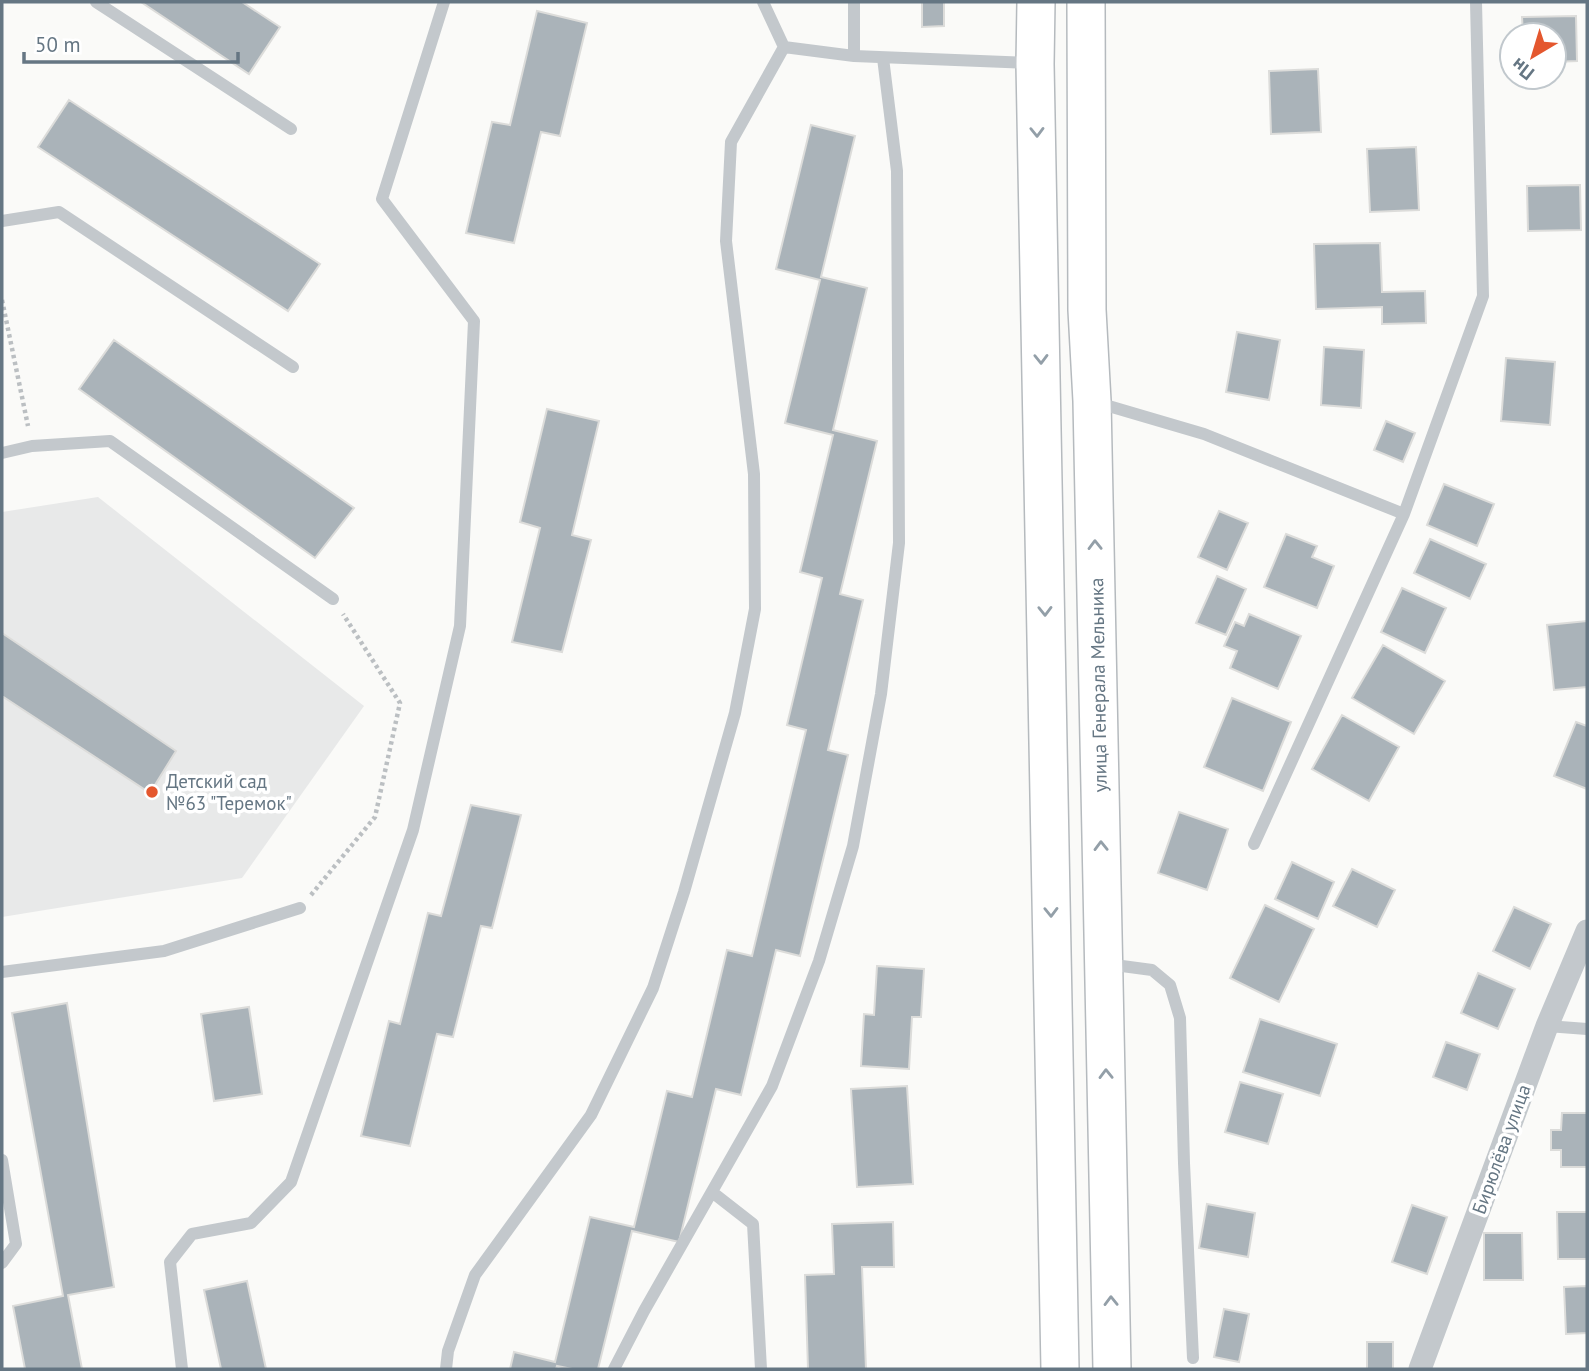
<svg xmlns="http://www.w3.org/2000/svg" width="1589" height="1371" font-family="'PT Sans',sans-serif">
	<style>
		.built { fill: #e8e9e9 }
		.building { fill: #aab3b9; stroke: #dcdcda; stroke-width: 2 }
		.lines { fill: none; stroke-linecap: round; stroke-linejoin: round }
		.primary-casing { stroke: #b5babe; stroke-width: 40 }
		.path { stroke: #bbbfc2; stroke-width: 4.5; stroke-dasharray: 3.5 3.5; stroke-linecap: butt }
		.service { stroke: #c3c8cc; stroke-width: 12 }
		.minor { stroke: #c3c8cc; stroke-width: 23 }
		.primary { stroke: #fff; stroke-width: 37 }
		.oneway { stroke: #939fa8 }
		.poi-dot { fill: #e4572e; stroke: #fff; stroke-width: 2.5 }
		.labels { text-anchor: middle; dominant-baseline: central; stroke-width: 7; stroke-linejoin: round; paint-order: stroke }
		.street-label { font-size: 19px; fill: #657683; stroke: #fff }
		.poi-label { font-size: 19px; fill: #657683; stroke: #fff; text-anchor: start }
	</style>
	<rect width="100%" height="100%" fill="#fafaf8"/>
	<path class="built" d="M98 497 364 706 242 878 2 917V512Z"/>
	<path class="building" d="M141 2H242L280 27 249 74Z
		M922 2H944V26L922 27Z
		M537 11 587 23 560 136 541 132 514 243 466 233 492 122 510 125Z
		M1576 16 1577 61 1554 62V35H1523L1522 17Z
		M1318 69 1321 132 1271 134 1269 71Z
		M69 100 320 264 288 311 38 147Z
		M811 125 855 136 821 277 867 288 833 430 877 441 840 594 863 600 828 750 848 755 800 956 776 950 741 1095 716 1089 679 1242 632 1231 598 1369H572L557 1366 556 1369H510L514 1352 555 1362 590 1217 634 1227 667 1091 692 1097 727 950 752 956 806 730 787 725 822 578 800 572 833 435 785 423 820 280 776 269Z
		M1416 147 1419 210 1370 212 1367 149Z
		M1580 185 1581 230 1528 231 1527 186Z
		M1380 243 1382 292 1425 291 1426 323 1382 324V307L1316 309 1314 244Z
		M1237 332 1280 340 1269 400 1226 392Z
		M114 340 354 508 315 558 79 389Z
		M1324 347 1364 350 1361 408 1321 405Z
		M1506 358 1555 362 1550 425 1501 421Z
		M547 409 599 421 572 535 591 540 562 652 512 642 540 528 520 522Z
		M1386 421 1415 433 1403 462 1374 450Z
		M1444 484 1494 504 1477 546 1427 525Z
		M1219 511 1248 523 1227 570 1198 557Z
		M1286 534 1317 546 1312 557 1334 566 1317 608 1264 587Z
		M1430 539 1486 564 1470 599 1414 573Z
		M1217 576 1246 589 1226 635 1196 623Z
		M1402 588 1446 608 1425 653 1381 632Z
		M1249 614 1301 636 1278 689 1230 668 1237 651 1224 646 1235 622 1244 626Z
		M1587 621V687L1554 690 1547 625Z
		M2 633 176 751 150 793 2 696Z
		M1383 645 1445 681 1414 734 1352 698Z
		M1232 698 1291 722 1263 791 1204 767Z
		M1342 715 1399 747 1369 801 1312 769Z
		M1576 722 1587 726V789L1554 776Z
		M471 805 521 815 492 928 481 926 453 1037 437 1034 410 1146 361 1136 389 1021 400 1024 428 913 441 916Z
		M1179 812 1228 829 1207 890 1158 873Z
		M1292 862 1334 882 1318 919 1275 899Z
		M1352 869 1395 890 1377 927 1333 906Z
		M1265 905 1314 929 1279 1002 1230 978Z
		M1514 907 1551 924 1530 969 1493 951Z
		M877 966 924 969 921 1017H912L909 1069 861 1066 864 1014 874 1015Z
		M1478 973 1515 989 1498 1029 1461 1013Z
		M67 1003 114 1287 68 1295 82 1369H25L13 1306 63 1296 12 1013Z
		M249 1007 262 1094 214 1101 201 1014Z
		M1260 1019 1337 1044 1320 1096 1243 1072Z
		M1446 1042 1480 1054 1467 1090 1433 1077Z
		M1240 1082 1283 1094 1268 1144 1225 1132Z
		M907 1086 913 1184 857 1187 851 1089Z
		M1562 1113H1587V1167H1561V1150H1551V1130H1561Z
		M1207 1204 1255 1213 1248 1257 1199 1248Z
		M1412 1205 1447 1217 1427 1274 1392 1262Z
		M1557 1212H1587V1259H1558Z
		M893 1222 894 1267H862L866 1369H808L805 1275 834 1274 832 1224Z
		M1484 1233H1522L1523 1280H1484Z
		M247 1281 266 1369H221L204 1290Z
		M1587 1286V1333L1566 1334 1564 1287Z
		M1224 1309 1249 1314 1239 1362 1214 1357Z
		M1367 1342H1393V1369H1367Z"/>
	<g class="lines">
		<defs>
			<path id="primary" d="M1036 2 1035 64 1060 1369
				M1086 2 1087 310 1092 401 1112 1369"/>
		</defs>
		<use href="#primary" class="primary-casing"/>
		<path class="path" d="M2 300 28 426
			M311 895 375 817 400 703 343 614"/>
		<path class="service" d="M96 2 291 129
			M763 2 784 47 854 56 1031 63
			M854 56V2
			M2 221 59 212 293 367
			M1095 402 1204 434 1404 514
			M2 453 32 446 110 441 333 599
			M1254 844 1404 514 1483 296 1476 2
			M1107 964 1152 970 1170 985 1180 1018 1184 1163 1193 1358
			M2 972 164 951 300 908
			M1547 1026 1587 1029
			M2 1160 16 1244 2 1263
			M712 1192 753 1224 761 1369
			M182 1369 170 1262 192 1234 251 1223 291 1182 413 830 460 626 474 321 382 199 444 2
			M446 1369 448 1351 475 1275 591 1115 653 988 684 892 735 713 755 609 754 474 726 241 731 142 784 47
			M614 1369 644 1311 772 1086 819 961 853 846 881 694 899 543 897 171 883 58"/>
		<path class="minor" d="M1420 1369 1547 1026 1587 931"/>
		<use href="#primary" class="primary"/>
	</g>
	<defs><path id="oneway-chevron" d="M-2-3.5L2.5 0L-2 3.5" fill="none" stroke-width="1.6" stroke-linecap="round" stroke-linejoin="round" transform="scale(1.75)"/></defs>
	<g class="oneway">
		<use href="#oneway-chevron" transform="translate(1037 132) rotate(89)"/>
		<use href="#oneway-chevron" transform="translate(1041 359) rotate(89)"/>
		<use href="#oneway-chevron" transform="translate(1095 545) rotate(-91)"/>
		<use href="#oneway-chevron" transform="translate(1045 611) rotate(89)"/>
		<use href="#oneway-chevron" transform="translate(1101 846) rotate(-91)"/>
		<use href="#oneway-chevron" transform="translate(1051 912) rotate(89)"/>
		<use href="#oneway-chevron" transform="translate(1106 1074) rotate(-91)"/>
		<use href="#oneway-chevron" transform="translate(1111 1301) rotate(-91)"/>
	</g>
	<circle class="poi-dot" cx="152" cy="792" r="7"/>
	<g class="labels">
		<g class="street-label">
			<text transform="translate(1098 685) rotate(-91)">улица Генерала Мельника</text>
			<text transform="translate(1501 1149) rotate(-70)">Бирюлёва улица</text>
		</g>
		<g class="poi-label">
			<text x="166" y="781">Детский сад<tspan x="166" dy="22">№63 "Теремок"</tspan></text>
		</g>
	</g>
	<rect width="1589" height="1371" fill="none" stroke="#657683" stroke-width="7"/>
	<g transform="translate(1533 56) rotate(218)"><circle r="33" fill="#ffffff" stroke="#c1c8cd" stroke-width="2"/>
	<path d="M0-5L12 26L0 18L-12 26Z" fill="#e4572e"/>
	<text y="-10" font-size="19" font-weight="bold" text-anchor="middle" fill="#657683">Пн</text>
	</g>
	<path d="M24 52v10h214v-10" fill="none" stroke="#657683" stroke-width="3.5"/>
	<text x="35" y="52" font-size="21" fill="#657683" stroke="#ffffff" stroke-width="5" paint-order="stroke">50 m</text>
</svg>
